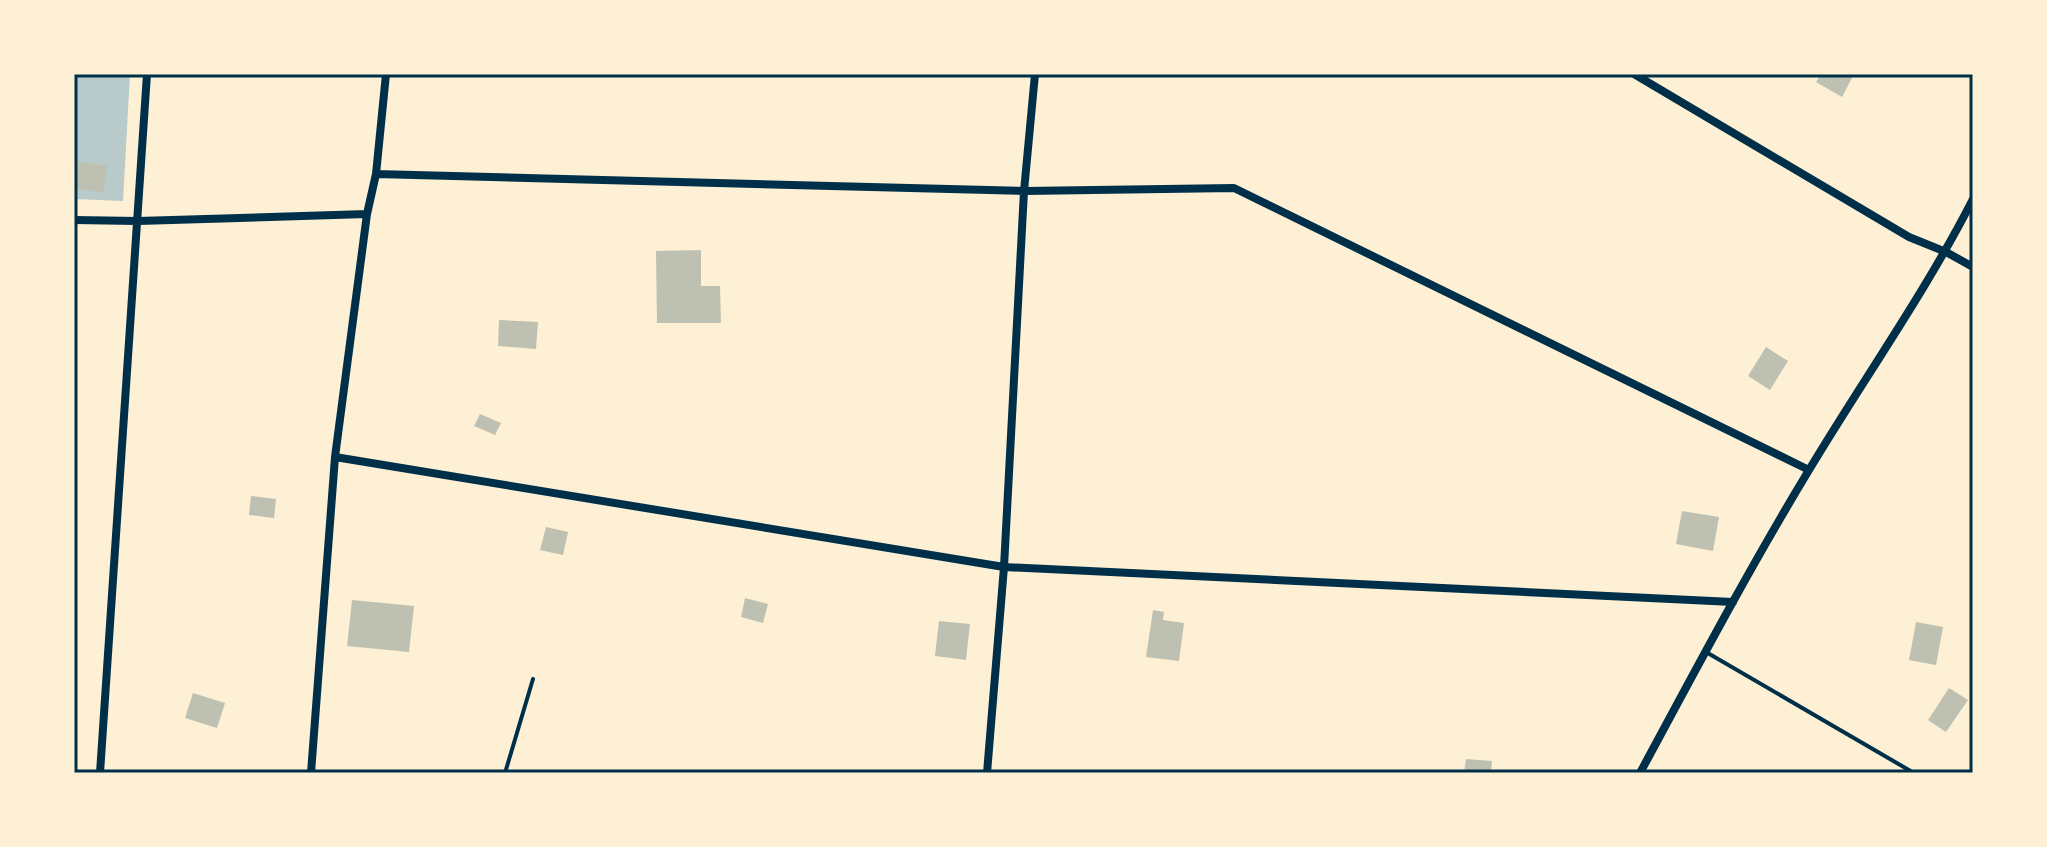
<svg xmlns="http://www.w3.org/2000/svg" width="2047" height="847" font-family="Barlow,sans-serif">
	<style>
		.green { fill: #b9caca }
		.building { fill: #bec0b2 }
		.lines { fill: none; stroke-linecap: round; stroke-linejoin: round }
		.service { stroke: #003049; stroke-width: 4 }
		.minor { stroke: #003049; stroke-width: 8 }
		.neatline { fill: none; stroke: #003049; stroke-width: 3 }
	</style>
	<rect width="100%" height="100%" fill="#fdf0d5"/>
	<path class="green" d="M74 74H130L123 201 74 199Z"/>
	<path class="building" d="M1821 74H1854L1842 97 1816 82Z
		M77 161 107 166 103 193 74 188Z
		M701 250V286H720L721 323H657L656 251Z
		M499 320 538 322 536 349 498 346Z
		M1766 347 1788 361 1770 390 1748 376Z
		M480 414 501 423 495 435 474 426Z
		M251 496 276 499 274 518 249 515Z
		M1682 511 1719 517 1713 551 1676 544Z
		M546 527 568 532 563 555 540 550Z
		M745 598 768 604 763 623 741 617Z
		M352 600 414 606 409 652 347 646Z
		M1153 610 1164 612 1163 620 1184 623 1179 661 1146 657Z
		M939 621 970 624 966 660 935 656Z
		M1916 622 1943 627 1936 665 1909 660Z
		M1949 688 1968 700 1946 732 1928 720Z
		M193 693 225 703 217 728 185 718Z
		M1466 759 1492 761 1491 773H1464Z"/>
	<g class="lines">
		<path class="service" d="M1706 652 1914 773
			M505 773 533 679"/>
		<path class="minor" d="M1634 74 1909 237 1946 252 1973 267
			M376 174 1024 191 1234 188 1809 470
			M74 220 138 221 367 214
			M335 457 1004 567 1733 602
			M100 773 147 74
			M311 773 335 457 367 214 376 174 386 74
			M987 773 1004 567 1024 191 1035 74
			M1640 773C1695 671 1749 569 1809 470 1863 380 1925 293 1973 199"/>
	</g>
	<rect width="2047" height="847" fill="none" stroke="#fdf0d5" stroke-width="152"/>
	<rect x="76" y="76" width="1895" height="695" class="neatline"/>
</svg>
